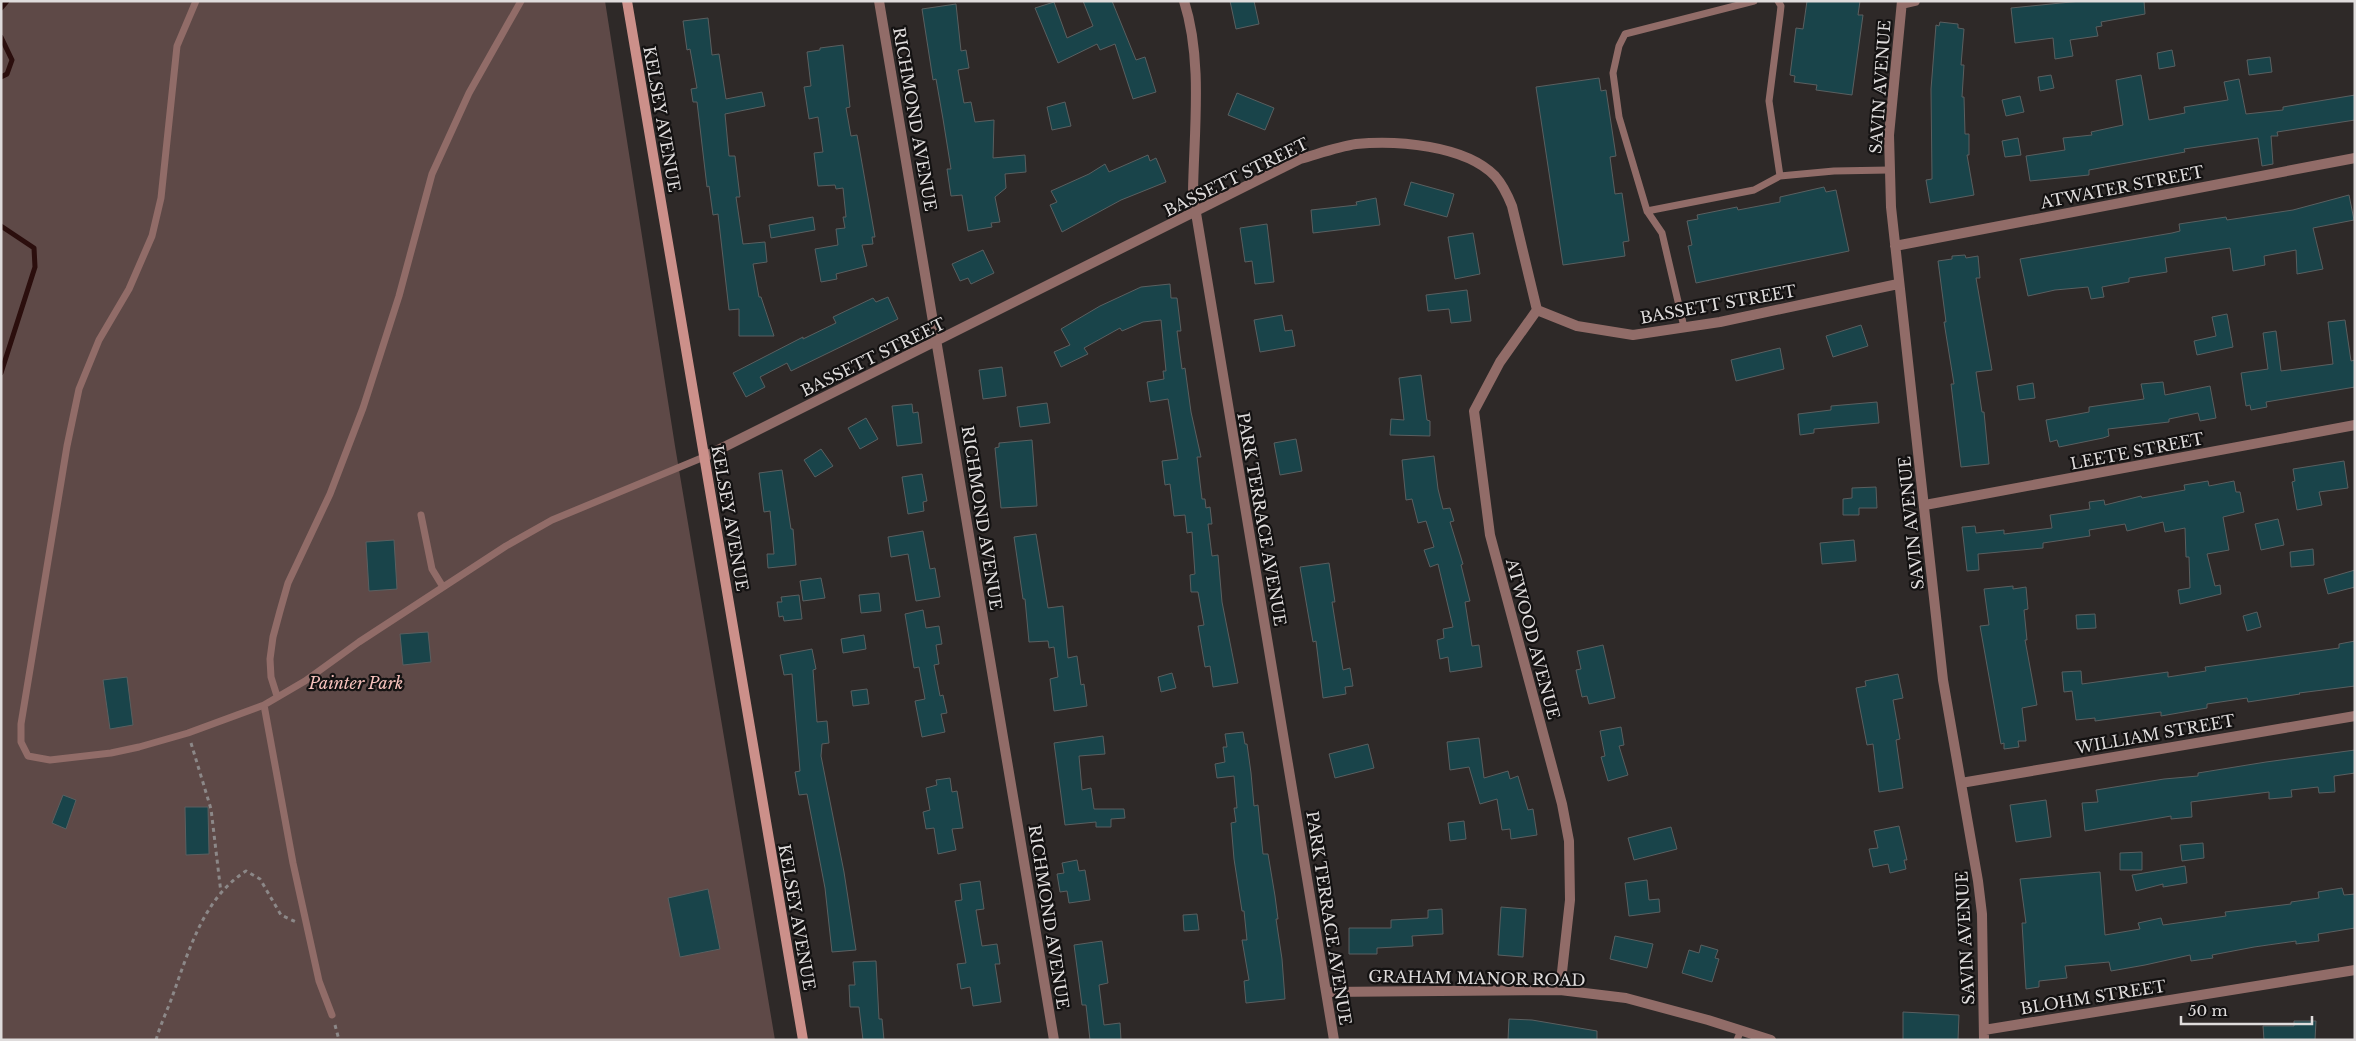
<svg xmlns="http://www.w3.org/2000/svg" width="2356" height="1041" font-family="'Libre Baskerville',serif">
	<style>
		.green { fill: #5e4947 }
		.lines { fill: none; stroke-linecap: round; stroke-linejoin: round }
		.stream { stroke: #2b0e0d; stroke-width: 5 }
		.building { fill: #19444a; stroke: #5a5f60 }
		.path { stroke: #8c8888; stroke-width: 3; stroke-dasharray: 4 4; stroke-linecap: butt }
		.lane { stroke: #916c68; stroke-width: 7 }
		.street { stroke: #916c68; stroke-width: 10 }
		.secondary { stroke: #cc908a; stroke-width: 10 }
		.labels { text-anchor: middle; dominant-baseline: central; stroke-width: 4.5; stroke-linejoin: round; paint-order: stroke }
		.street-label { font-size: 16px; fill: #dfdcdc; stroke: #141212 }
		.park-label { font-size: 16px; font-style: italic; fill: #f8c2bd; stroke: #141212 }
	</style>
	<rect width="100%" height="100%" fill="#2e2928"/>
	<path class="green" d="M1 1H605L675 446 775 1040H1Z"/>
	<g class="lines">
		<path class="stream" d="M1 8 7 1
			M1 37 12 60 7 74 1 77
			M1 226 34 248 35 267 1 373"/>
	</g>
	<path class="building" d="M1083 1H1112L1136 60 1145 57 1156 92 1133 99 1115 44 1100 50 1097 44 1058 63 1035 8 1054 2 1067 38 1093 26Z
		M1230 1H1254L1259 24 1236 29Z
		M1807 1H1860L1858 15H1863L1852 95 1816 90 1817 85 1794 82 1795 76 1790 75 1796 28 1803 29Z
		M2081 1H2144L2145 14 2101 22 2102 26 2096 27 2098 36 2070 40 2073 56 2055 59 2053 38 2015 43 2011 8Z
		M956 4 961 51 966 50 969 68 958 70 964 103 971 102 975 122 994 120 993 158 1025 155 1026 172 1005 174 1006 188 995 197 1000 222 991 223 992 227 968 231 962 195 951 196 947 169H951L943 119 936 79 933 80 922 9Z
		M708 18 712 55 719 54 726 99 762 92 765 106 725 114 729 156H735L740 197H736L743 244 765 242 767 262 753 264 759 297H761L774 336H739V309L729 310 718 214 713 215 709 186 707 187 697 102H693L691 89 697 88 690 49 687 50 683 21Z
		M1940 22 1958 24V28L1964 29 1961 65H1964L1962 97H1964L1965 134H1969V155H1967L1974 195 1930 203 1926 180 1932 179 1931 89 1936 25 1939 26Z
		M843 45 850 107 846 108 851 136 857 135 875 237H872L873 244 862 245 867 266 836 274 837 279 821 282 815 249 838 245 836 229 845 228 843 217H846L843 188 836 189 835 185 818 186 814 153 823 152 818 117 809 119 804 87 811 86 807 52 820 50V48Z
		M2172 50 2175 66 2159 69 2157 53Z
		M2270 57 2272 72 2249 75 2247 60Z
		M2051 75 2054 88 2040 91 2038 77Z
		M2141 75 2149 120 2185 113 2184 107 2228 100 2224 82 2239 79 2246 114 2283 110V107L2355 95V120L2277 132 2278 136H2271L2273 164 2262 166 2258 138 2184 149 2185 152 2089 170V175L2030 181 2026 156 2065 150 2063 138 2092 135 2091 132 2123 125 2116 80Z
		M1599 78 1601 91 1606 90 1616 156 1610 157 1615 194 1622 193 1629 241 1623 242 1625 256 1563 265 1536 87Z
		M1237 93 1274 108 1265 130 1228 115Z
		M2020 96 2024 112 2006 116 2002 100Z
		M1065 102 1071 126 1052 130 1047 107Z
		M2018 138 2021 155 2005 157 2002 141Z
		M1148 155 1150 161 1156 158 1166 182 1121 200 1062 232 1050 205 1057 202 1051 191 1089 174 1105 164 1109 172Z
		M1411 182 1454 194 1447 217 1404 205Z
		M1824 187 1826 192 1836 190 1849 251 1696 283 1688 246 1692 245 1687 221 1698 219 1697 215 1737 207 1738 210 1780 202V197Z
		M2349 195 2354 220 2313 228 2323 269 2297 274 2296 250 2264 256 2265 265 2233 271 2230 248 2165 258 2167 272 2129 278V282L2102 287 2104 297 2091 299 2088 287 2055 290 2028 296 2020 259 2172 233 2180 231 2179 224 2226 217 2227 220 2293 210Z
		M1376 198 1380 225 1313 233 1311 210 1357 205 1356 202Z
		M813 217 815 230 771 238 769 225Z
		M1267 224 1274 282 1255 284 1252 261 1245 262 1240 228Z
		M1473 233 1480 274 1455 279 1448 237Z
		M983 250 994 273 971 284 968 278 960 281 952 264Z
		M1965 255 1966 258 1978 256 1980 278H1976L1992 370 1976 372 1982 412H1984L1989 464 1961 467 1951 384H1954L1944 322H1946L1938 261 1952 259V256Z
		M1170 284 1171 298H1177L1181 331H1177L1182 369 1185 368 1191 412 1201 457H1197L1202 499H1205L1206 508 1210 507 1212 524H1208L1212 556 1218 555 1222 602 1238 683 1213 687 1210 666 1205 667 1198 626 1204 625 1198 592H1191L1190 575 1195 574 1192 532 1187 533 1185 515 1174 516 1170 484 1165 485 1162 461 1178 459 1168 399 1150 402 1147 382 1164 379 1163 371H1166L1161 320 1143 322 1122 331 1120 328 1084 348 1088 354 1061 367 1054 352 1070 345 1061 329 1100 306 1141 287Z
		M1467 290 1471 321 1451 323 1449 309 1428 311 1426 295Z
		M888 297 898 319 791 371 787 363 760 377 765 387 746 397 733 373 803 337V339L836 323 833 317 873 298 876 302Z
		M2227 314 2233 347 2197 355 2194 341 2216 336 2212 317Z
		M1282 315 1285 331 1292 330 1295 346 1260 352 1254 320Z
		M2345 320 2351 361 2355 360V387L2266 402 2267 407 2251 410 2250 405 2246 406 2241 373 2268 369 2263 333 2276 331 2281 371 2333 364 2328 322Z
		M1861 325 1868 346 1833 357 1826 336Z
		M1780 348 1784 369 1736 381 1731 360Z
		M1002 367 1006 396 983 399 979 370Z
		M1421 375 1427 420 1430 421V436L1390 435 1391 419 1404 420 1399 378Z
		M2163 382 2165 395 2210 386 2216 418 2200 421 2198 413 2169 419V422L2108 429 2109 436 2103 438 2059 447 2057 440 2050 442 2046 420 2089 412V407L2144 399 2141 384Z
		M2033 383 2035 398 2019 400 2017 386Z
		M1877 402 1879 423 1814 429V433L1800 435 1798 414 1831 410V406Z
		M1047 403 1050 423 1020 427 1017 407Z
		M912 404 913 413 918 412 922 443 897 446 892 406Z
		M866 418 878 439 860 449 848 428Z
		M1296 439 1302 471 1280 475 1274 443Z
		M1032 440 1037 506 1001 508 995 448 999 447V443Z
		M821 449 833 466 815 477 804 460Z
		M1434 456 1438 489 1443 509 1450 508 1454 521 1450 522 1463 564 1461 565 1470 601 1465 602 1472 646 1479 645 1482 667 1450 672 1448 657 1440 659 1437 640 1444 638 1443 629 1453 627 1438 564 1430 567 1424 550 1434 547 1426 521 1418 523 1412 499 1406 500 1402 460Z
		M2344 461 2348 488 2319 492 2322 505 2297 510 2292 482 2295 481 2293 469Z
		M782 470 791 529H793L796 565 768 568 767 554H774L770 511 764 512 759 473Z
		M922 474 927 501 923 502 924 511 908 514 902 477Z
		M2208 481 2209 486 2234 481 2236 492H2240L2244 512 2223 517 2229 550 2207 554 2215 586 2220 585 2221 594 2180 604 2178 590 2190 588 2189 557H2186L2185 528 2165 532 2163 522 2127 531 2125 524 2089 530 2090 536 2043 543V548L1978 554 1979 570 1967 571 1962 527 1975 526 1976 533 2004 530V534L2052 528 2050 515 2090 509 2089 502 2104 500 2105 505 2141 496 2142 498 2185 490 2184 485Z
		M1876 487 1877 508H1859V515H1843V499L1852 498V488Z
		M2278 519 2284 545 2261 550 2255 524Z
		M923 531 930 569 935 568 940 597 916 601 908 554 891 557 888 537Z
		M1036 534 1048 608 1063 606 1068 658 1077 656 1081 685 1084 684 1087 706 1054 711 1050 679 1058 677 1054 647 1049 648 1048 641 1029 642 1025 599H1023L1014 537Z
		M394 540 397 589 369 591 366 542Z
		M1854 540 1856 561 1822 564 1820 543Z
		M2313 549 2314 565 2291 567 2290 552Z
		M1329 563 1335 602H1332L1343 670 1350 668 1353 686 1345 687 1346 694 1323 698 1316 641 1313 642 1300 567Z
		M2355 570V587L2328 594 2324 579Z
		M821 578 825 598 803 601 800 581Z
		M2013 586V589L2026 587 2028 609 2024 610 2027 640H2025L2037 705 2022 708 2026 741H2018L2019 747 2004 749V743L2001 744 1980 626 1989 625 1984 589Z
		M879 593 881 611 861 613 859 595Z
		M799 595 802 619 784 621 783 616 779 617 777 602H782L781 597Z
		M923 610 926 628 939 626 942 644 936 645 939 664 934 665 940 696 943 695 947 713 941 714 945 732 922 737 915 701 925 699 919 667 914 668 905 614Z
		M2257 612 2261 627 2247 631 2243 616Z
		M2095 614 2096 628 2077 629 2076 615Z
		M428 632 431 662 403 665 400 634Z
		M864 635 866 649 843 653 841 639Z
		M2355 641V686L2299 693 2300 694 2248 702 2247 698 2207 704V708L2161 716V712L2095 721V718L2076 720 2072 691 2064 692 2062 672 2081 671 2082 684 2168 672V677L2206 671 2205 667 2339 648V644Z
		M1603 645 1615 698 1589 704 1587 696 1582 697 1576 670 1581 669 1577 651Z
		M812 649 816 669 813 670 817 722 827 721 829 743 822 744 821 756 844 872 856 950 832 952 825 888 807 794 799 795 795 772 800 771 792 674 784 675 780 655Z
		M1172 673 1176 688 1161 692 1158 677Z
		M1898 674 1903 698 1893 700 1900 739 1896 740 1903 788 1879 792 1873 744 1867 745 1856 688 1866 686 1865 681Z
		M127 677 133 725 110 729 103 680Z
		M867 689 869 704 853 706 851 691Z
		M1621 727 1624 745 1619 746 1628 775 1608 781 1601 757 1605 756 1600 731Z
		M1243 732 1245 744H1247L1251 773 1254 806 1258 805 1263 854H1268L1275 896 1278 919H1276L1282 959 1285 999 1246 1003 1244 981 1249 980 1242 940H1247L1244 911H1242L1234 859 1231 823 1236 822 1234 808H1237L1234 776 1217 778 1215 764 1225 762 1223 747H1227L1225 734Z
		M1103 736 1105 754 1079 756 1082 790 1091 788 1094 809H1124L1125 818 1111 819V827H1096V822L1065 825 1054 743Z
		M1479 738 1484 778 1508 771 1510 779 1518 776 1528 810 1533 809 1537 835 1511 839 1510 829 1502 830 1497 799 1480 804 1469 767 1450 770 1447 742Z
		M1368 744 1374 768 1335 778 1329 754Z
		M2355 750V773L2334 776 2335 792 2319 793 2318 787 2291 790 2292 797 2269 799V792L2191 802 2192 817 2171 819V816L2085 831 2082 803 2098 802 2096 790 2164 779 2198 776V773L2266 762Z
		M950 778 952 792 957 791 963 828 952 829 956 850 938 854 934 828 926 829 923 812 930 810 926 788 937 785 936 780Z
		M63 795 76 800 66 829 52 823Z
		M2046 800 2051 837 2016 842 2010 805Z
		M185 807H208L209 854 186 855Z
		M1464 821 1466 839 1450 841 1448 823Z
		M1899 826 1907 860H1904L1906 869 1890 873 1888 864 1873 867 1869 849 1878 848 1874 831Z
		M1671 827 1677 849 1634 860 1628 838Z
		M2203 843 2204 858 2182 861 2180 845Z
		M2142 852V870H2120V853Z
		M1077 860 1079 871 1085 870 1090 900 1069 903 1067 891 1060 892 1057 874 1064 873 1062 863Z
		M2185 866 2187 883 2163 887V884L2136 891 2132 875Z
		M2100 872 2105 935 2140 929 2138 923 2161 918 2163 925 2226 916 2225 912 2291 904V902L2319 898 2318 892 2342 888 2344 895 2355 894V928L2318 934 2319 941 2296 944V941L2254 947 2212 955 2213 958 2191 961 2190 955 2145 965 2111 971 2109 962 2065 966 2067 978 2039 981V987L2026 989 2022 923H2026L2020 879Z
		M1647 880 1649 900 1659 899 1660 912 1629 916 1625 883Z
		M980 881 984 909 976 910 982 946 997 944 1000 964H995L1001 1002 973 1006 970 987 961 989 957 964 966 963 955 901 962 900 960 884Z
		M708 889 720 949 680 957 668 898Z
		M1501 907 1526 909 1523 957 1498 955Z
		M1442 909 1443 934 1412 936 1413 946 1377 948V954H1349V928H1391V920L1428 918V910Z
		M1197 914 1199 930 1184 931 1183 915Z
		M1615 936 1653 944 1647 968 1610 959Z
		M1102 941 1108 983 1099 985 1104 1025 1120 1023 1121 1040H1090L1086 1005H1082L1074 945Z
		M1701 945 1718 950 1715 958 1719 959 1712 982 1682 973 1689 950 1699 953Z
		M876 961 879 1019H882L884 1040H863L859 1007H850L849 985H855L853 962Z
		M1903 1012 1959 1015 1958 1040H1903Z
		M1509 1019 1532 1020 1597 1031V1040H1508Z
		M2294 1021H2316L2315 1040H2264L2263 1026H2294Z"/>
	<g class="lines">
		<path class="path" d="M191 743 211 809 221 893
			M335 1025 339 1040
			M156 1040C160 1026 166 1013 171 1000 188 954 202 899 246 871L260 879 281 915 296 922"/>
		<path class="lane" d="M196 1 177 46 161 198 152 236 129 289 99 340 79 389 67 446 21 724V742L28 756 50 760 111 753 139 747 188 733 264 705 305 681 359 642 506 546 552 520 704 457
			M1778 1 1781 6 1780 15 1769 101 1780 176 1834 171 1889 170
			M1647 211 1754 190 1780 176
			M1684 327 1662 233 1647 211 1619 117 1613 73 1619 46 1625 34 1754 1
			M421 515 432 569 443 587
			M277 696 271 677 270 659 273 637 280 611 288 583 330 494 363 408 399 296 432 174 469 93 521 1
			M264 705 293 863 319 981 332 1015
			M1737 1040 1741 1030"/>
		<path class="street" d="M879 1 1054 1040
			M1184 1C1203 60 1194 130 1193 192L1196 213 1334 1040
			M1902 1 1889 135 1891 207 1943 680 1978 881 1982 914 1984 1040
			M1902 4 1915 1
			M1895 246 2355 158
			M1537 310 1500 362 1474 411 1490 535 1562 804 1569 841 1570 900 1560 990
			M1537 310 1577 326 1633 335 1720 322 1898 284
			M704 457 1300 159C1318 154 1337 147 1356 144 1396 140 1465 145 1495 176 1503 185 1508 196 1512 206L1537 310
			M1925 505 2355 425
			M1961 783 2355 716
			M1326 992 1560 990 1626 998 1708 1020 1771 1040
			M1984 1030 2355 970"/>
		<path class="secondary" d="M627 1 803 1040"/>
	</g>
	<g class="labels">
		<g class="street-label">
			<text transform="translate(1880 87) rotate(-86)">SAVIN AVENUE</text>
			<text transform="translate(662 119) rotate(80)">KELSEY AVENUE</text>
			<text transform="translate(915 119) rotate(80)">RICHMOND AVENUE</text>
			<text transform="translate(1236 177) rotate(-26)">BASSETT STREET</text>
			<text transform="translate(2122 187) rotate(-11)">ATWATER STREET</text>
			<text transform="translate(1718 304) rotate(-10)">BASSETT STREET</text>
			<text transform="translate(873 357) rotate(-26)">BASSETT STREET</text>
			<text transform="translate(2137 451) rotate(-11)">LEETE STREET</text>
			<text transform="translate(730 518) rotate(80)">KELSEY AVENUE</text>
			<text transform="translate(982 518) rotate(81)">RICHMOND AVENUE</text>
			<text transform="translate(1262 519) rotate(80)">PARK TERRACE AVENUE</text>
			<text transform="translate(1911 523) rotate(-96)">SAVIN AVENUE</text>
			<text transform="translate(1533 639) rotate(75)">ATWOOD AVENUE</text>
			<text transform="translate(2155 734) rotate(-10)">WILLIAM STREET</text>
			<text transform="translate(797 917) rotate(80)">KELSEY AVENUE</text>
			<text transform="translate(1049 917) rotate(81)">RICHMOND AVENUE</text>
			<text transform="translate(1329 918) rotate(81)">PARK TERRACE AVENUE</text>
			<text transform="translate(1965 938) rotate(-93)">SAVIN AVENUE</text>
			<text transform="translate(1477 978) rotate(1)">GRAHAM MANOR ROAD</text>
			<text transform="translate(2093 997) rotate(-9)">BLOHM STREET</text>
		</g>
		<g class="park-label">
			<text x="356" y="683">Painter Park</text>
		</g>
	</g>
	<rect width="2356" height="1041" fill="none" stroke="#dfdcdc" stroke-width="5"/>
	<path d="M2181 1016v8h131v-8" fill="none" stroke="#dfdcdc" stroke-width="2.5"/>
	<text x="2188" y="1016" font-size="15" fill="#dfdcdc" stroke="#141212" stroke-width="4" paint-order="stroke">50 m</text>
</svg>
